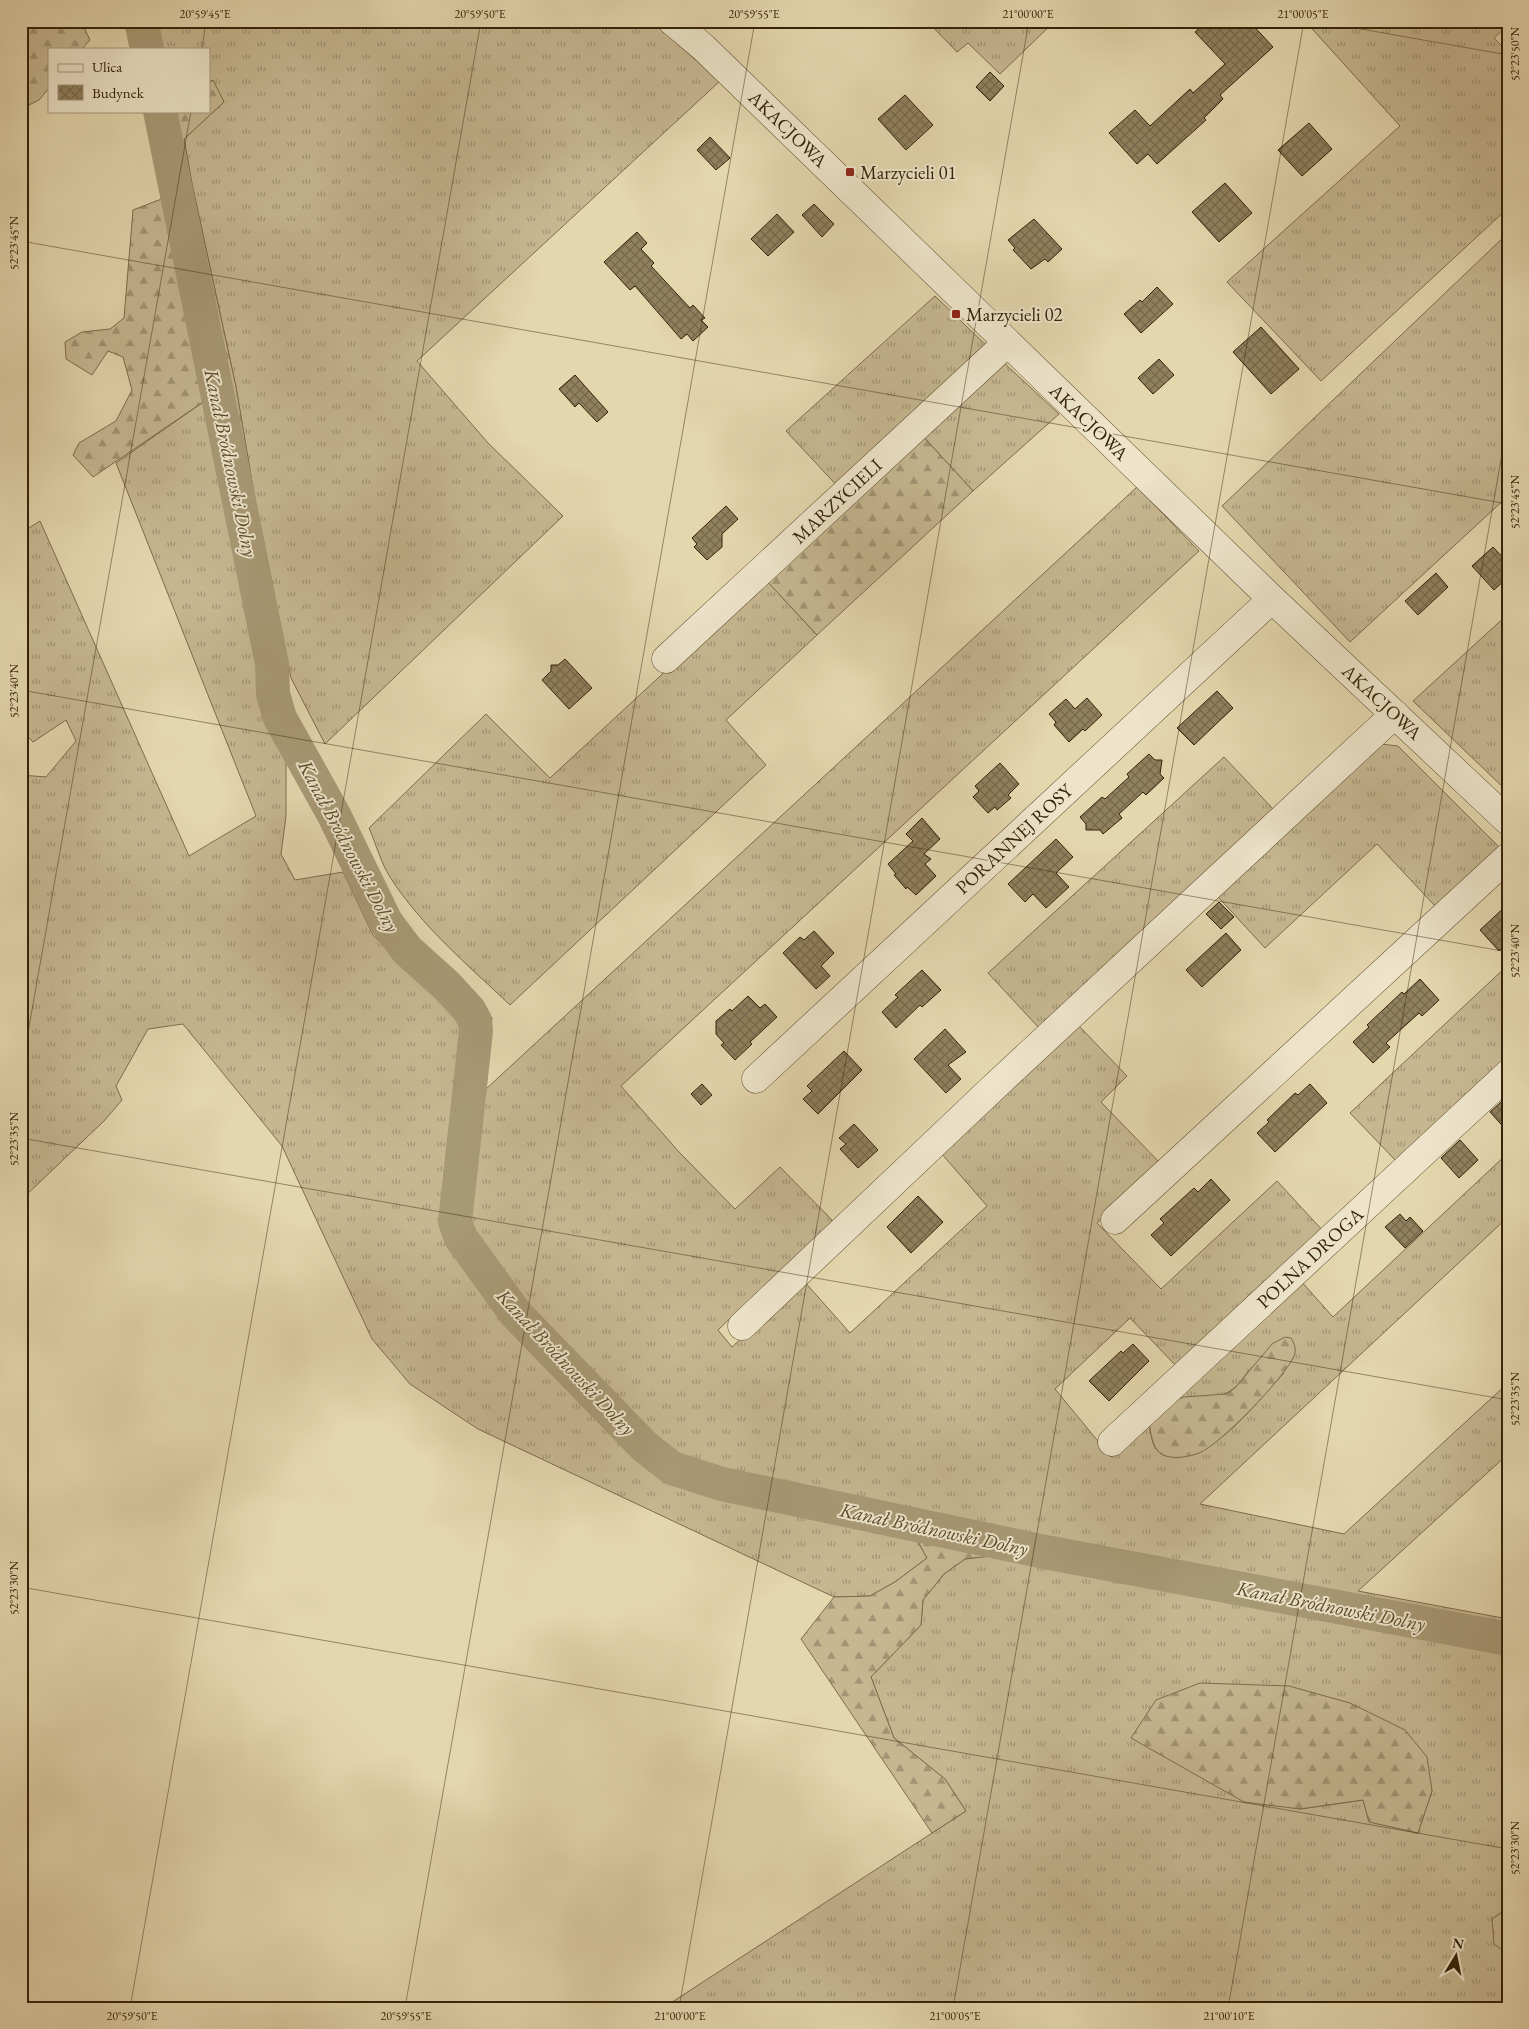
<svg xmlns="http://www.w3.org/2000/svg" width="1529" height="2029" font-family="'EB Garamond',serif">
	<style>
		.grass { fill: url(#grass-tufts); stroke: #7d6c4c; fill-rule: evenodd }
		.forest { fill: url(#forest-firs); stroke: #7d6c4c }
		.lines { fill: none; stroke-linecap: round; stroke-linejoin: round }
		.river { stroke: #a89975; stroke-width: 34 }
		.building { fill: url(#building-cross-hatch); stroke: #342208 }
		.minor-casing { stroke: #604f31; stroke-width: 29 }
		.minor { stroke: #ede4ca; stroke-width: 28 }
		.ticks { fill: none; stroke: #342208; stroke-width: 1; stroke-opacity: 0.45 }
		.poi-dot { fill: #8f2418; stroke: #ede4ca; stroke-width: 2 }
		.labels { text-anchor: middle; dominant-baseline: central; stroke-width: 4; stroke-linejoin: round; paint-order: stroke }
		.street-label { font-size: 19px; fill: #342208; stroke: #ede4ca }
		.poi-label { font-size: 19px; fill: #342208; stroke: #ede4ca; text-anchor: start }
		.water-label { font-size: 20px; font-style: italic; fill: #5d4c2e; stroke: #ede4ca }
		.neatline { fill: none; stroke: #342208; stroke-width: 2 }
		.ticks-label { font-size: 12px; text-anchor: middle; fill: #342208 }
	</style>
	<defs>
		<pattern id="grass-tufts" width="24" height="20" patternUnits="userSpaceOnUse" patternTransform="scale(1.25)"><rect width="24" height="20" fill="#c6b791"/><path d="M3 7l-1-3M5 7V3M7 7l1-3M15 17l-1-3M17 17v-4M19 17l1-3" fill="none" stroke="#a29474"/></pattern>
		<pattern id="forest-firs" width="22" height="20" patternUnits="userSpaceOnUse" patternTransform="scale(1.25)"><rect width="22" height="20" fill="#c6b791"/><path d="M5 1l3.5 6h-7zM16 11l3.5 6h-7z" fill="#a29474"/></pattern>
		<pattern id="building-cross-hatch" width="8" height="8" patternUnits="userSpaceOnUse" patternTransform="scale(1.25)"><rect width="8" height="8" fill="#90805e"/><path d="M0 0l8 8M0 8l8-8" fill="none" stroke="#76684c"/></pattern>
	</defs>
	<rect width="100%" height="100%" fill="#e4d6ad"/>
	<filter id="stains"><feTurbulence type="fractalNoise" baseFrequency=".004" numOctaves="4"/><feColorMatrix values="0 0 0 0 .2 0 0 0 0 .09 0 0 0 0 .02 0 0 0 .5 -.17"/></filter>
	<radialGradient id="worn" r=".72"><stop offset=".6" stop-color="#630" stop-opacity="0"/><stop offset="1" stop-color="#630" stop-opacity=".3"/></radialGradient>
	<path class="grass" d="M157 21H651L720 81 417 361 488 443 563 516 325 744 291 678 256 506 236 387 192 184 184 139 224 102 212 80 209 83V49H163Z
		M927 21H1055L1000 74 968 43 957 52Z
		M1305 21H1508V25L1494 38 1508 52V208L1321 381 1227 282 1400 126Z
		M1508 233V496L1350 642 1222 506Z
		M935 296 991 350 841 490 786 431Z
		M1001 360 1059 414 973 491 921 434Z
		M209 398 255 650 286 752V816L281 854 295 880 343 872 373 935 465 1027 492 1017 486 1089 1137 487 1199 551 621 1086 679 1152 735 1209 780 1167 833 1221 718 1330 732 1347 803 1280 850 1333 987 1206 941 1153 1079 1026 1127 1076 1101 1102 1161 1164 1097 1223 1161 1289 1277 1181 1325 1233 1180 1370 1130 1318 1055 1389 1111 1457 1149 1423C1151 1431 1151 1442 1156 1449 1161 1455 1166 1455 1173 1456 1214 1461 1258 1400 1284 1373L1248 1371C1244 1377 1239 1385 1233 1389 1217 1402 1191 1395 1172 1401L1301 1281 1333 1317 1508 1153V1217L1200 1504 1344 1534 1508 1383V1454L1358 1591 1508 1619V1908L1492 1919 1506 1953H1508V2008H663L966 1811 945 1779 894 1738 871 1677 921 1625 923 1600 944 1574 965 1559 989 1555 916 1538 927 1558 895 1582 870 1596 834 1597 478 1429 410 1384 372 1339 282 1146 183 1024 148 1029 116 1086 122 1100 104 1121 21 1200V775L46 777 76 741 66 720 33 742 21 730V533L40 521 189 856 256 816 116 463ZM1289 1686 1432 1791 1418 1832 1363 1800 1300 1809Z
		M765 579 817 635 726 720 766 765 510 1005C468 965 422 927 390 877 381 863 376 844 369 828L486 714 550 778Z
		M1508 614V792L1413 701Z
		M1381 744 1398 746 1502 850 1436 907 1377 844 1265 948 1218 897Z
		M1224 757 1275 811 1040 1029 988 973Z
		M1508 965V1061L1399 1164 1350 1113Z"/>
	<path class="forest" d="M21 21H81L90 40 82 49H49V88L39 100 21 109Z
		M128 21H157L163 49H134Z
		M213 80 224 102 184 139 192 184 236 387 256 506 282 635 255 650 209 398 93 477 73 455 79 443 116 421 132 390 123 357 108 351 92 375 66 359 65 342 82 332 110 329 124 318 133 210 164 198 146 111H209V83Z
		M921 434 973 491 817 635 765 579Z
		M1285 1337 1291 1338C1294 1343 1297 1350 1294 1356 1285 1377 1220 1445 1199 1453 1189 1457 1171 1460 1161 1454 1152 1447 1151 1433 1149 1423L1172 1401 1184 1397 1226 1394 1235 1388 1272 1344Z
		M916 1538 991 1556 965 1559 944 1574 923 1600 921 1625 871 1677 894 1738 945 1779 966 1811 932 1833 801 1639 834 1597 870 1596 895 1582 927 1558Z
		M1200 1683 1289 1686 1350 1703 1405 1730 1427 1757 1432 1791 1418 1833 1369 1822 1363 1800 1300 1809 1244 1802 1131 1738 1156 1700Z
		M1508 1908V1953H1506L1494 1944 1492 1919Z"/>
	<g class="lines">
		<path class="river" d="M141 21 147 49
			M160 111 272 664 273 694 280 718 334 815 386 922 407 950 447 986 469 1010 475 1021 476 1031 455 1222 461 1238 516 1314 644 1446 672 1468 722 1484 1045 1552 1508 1639"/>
	</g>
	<path class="building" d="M1207 21H1249L1273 47 1220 95 1223 99 1204 118 1206 120 1157 164 1148 154 1137 164 1109 133 1135 110 1150 126 1190 89 1193 93 1225 64 1195 32Z
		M990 72 1004 86 990 101 976 87Z
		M905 95 933 125 906 150 878 119Z
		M1309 123 1332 149 1302 176 1278 150Z
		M710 137 730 158 716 170 697 150Z
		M1225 183 1252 213 1219 242 1192 212Z
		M814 204 834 224 822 237 802 215Z
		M777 214 794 232 768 256 751 239Z
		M1034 219 1062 249 1048 262 1045 259 1031 269 1013 250 1015 248 1008 240Z
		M637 232 647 243 641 249 654 263 651 266 690 308 693 305 705 318 701 320 708 327 693 341 687 334 681 339 635 286 630 290 604 262Z
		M1157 287 1173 304 1141 333 1124 314 1140 300 1142 302Z
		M1261 327 1299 369 1271 394 1233 352Z
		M1159 359 1174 375 1153 394 1138 378Z
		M575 375 608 412 597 422 579 403 575 407 559 389Z
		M726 506 738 519 722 534V547L707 560 694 547 697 544 692 538Z
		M1493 547 1508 563V577L1494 590 1472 566Z
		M1436 573 1448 587 1418 615 1405 601Z
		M565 659 592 688 569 709 542 680 551 671V665H558Z
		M1217 691 1233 708 1194 745 1177 728Z
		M1087 698 1102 715 1085 731 1083 729 1069 742 1054 725 1056 722 1049 714 1066 699 1075 709Z
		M1149 754 1155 760H1162L1160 774 1164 778 1146 795 1143 792 1119 814 1122 818 1103 834 1100 830H1086V824L1080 817 1102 797 1105 799 1129 777 1127 774Z
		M1000 763 1019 784 1008 795 1011 798 997 810 995 807 988 813 973 797 979 791 975 786Z
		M922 818 940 839 924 854 931 859 925 864 936 876 916 895 907 887 906 889 894 875 896 874 888 864 913 841 906 834Z
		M1056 839 1073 857 1056 873 1069 887 1046 908 1033 894 1025 902 1008 884Z
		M1219 902 1234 917 1221 929 1206 914Z
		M1508 904V942L1499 951 1480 930Z
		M814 931 834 953 821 966 830 976 816 989 783 953 800 937 804 940Z
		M1226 933 1241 950 1202 987 1186 970Z
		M922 970 941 990 922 1007 920 1005 896 1028 882 1012 898 997 895 995Z
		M1420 979 1439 1000 1422 1016 1419 1013 1386 1043 1390 1047 1373 1063 1353 1042 1369 1027 1367 1025 1402 992 1404 994Z
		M748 996 760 1008 765 1004 777 1017 750 1042 752 1044 735 1060 721 1045 724 1043 716 1034V1021L730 1009 732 1011Z
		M945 1029 966 1052 948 1065 961 1079 946 1093 914 1059Z
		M844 1051 862 1070 818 1114 803 1099 812 1091 807 1086Z
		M702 1084 712 1095 701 1105 691 1094Z
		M1310 1084 1327 1103 1275 1152 1257 1133 1269 1122 1267 1120 1295 1093 1298 1095Z
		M1508 1096V1132L1490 1112Z
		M854 1124 878 1150 858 1168 840 1149 846 1144 839 1138Z
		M1460 1140 1478 1160 1459 1178 1441 1158Z
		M1211 1179 1230 1200 1171 1256 1151 1235 1164 1223 1160 1219 1194 1188 1198 1192Z
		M918 1196 943 1222 911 1253 887 1227Z
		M1400 1214 1406 1221 1410 1217 1423 1231 1405 1248 1385 1227Z
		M1133 1344 1149 1361 1109 1401 1089 1381 1121 1351 1123 1353Z"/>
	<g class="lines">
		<defs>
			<path id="minor" d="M672 21 703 47 1272 599 1508 821
				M666 659 1007 343
				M756 1079 1272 599
				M1115 1220 1508 857
				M742 1326 995 1086 1395 714
				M1112 1442 1508 1074"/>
		</defs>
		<use href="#minor" class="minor-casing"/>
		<use href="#minor" class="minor"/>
	</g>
	<path class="ticks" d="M1316 21 1508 55M202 49 206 21M21 241 1508 504M21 690 1508 952M21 1072 191 111M21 1138 1508 1400M21 1587 1508 1849M130 2008 481 21M405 2008 755 21M679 2008 1029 21M953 2008 1304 21M1228 2008 1508 420M1502 2008 1508 1976"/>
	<g class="poi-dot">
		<rect x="845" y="167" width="10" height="10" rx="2.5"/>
		<rect x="951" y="309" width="10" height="10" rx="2.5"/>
	</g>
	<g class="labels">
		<g class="street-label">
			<text transform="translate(788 129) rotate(44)">AKACJOWA</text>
			<text transform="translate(1089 422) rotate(44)">AKACJOWA</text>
			<text transform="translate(837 501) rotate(-43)">MARZYCIELI</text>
			<text transform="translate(1382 702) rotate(43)">AKACJOWA</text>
			<text transform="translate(1014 839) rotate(-43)">PORANNEJ ROSY</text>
			<text transform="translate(1310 1258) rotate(-43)">POLNA DROGA</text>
		</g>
		<g class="poi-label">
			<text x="860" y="172">Marzycieli 01</text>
			<text x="966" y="314">Marzycieli 02</text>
		</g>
		<g class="water-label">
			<text transform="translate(231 463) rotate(78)">Kanał Bródnowski Dolny</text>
			<text transform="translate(349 846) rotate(62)">Kanał Bródnowski Dolny</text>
			<text transform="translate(566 1362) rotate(47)">Kanał Bródnowski Dolny</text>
			<text transform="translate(934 1529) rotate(12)">Kanał Bródnowski Dolny</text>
			<text transform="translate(1331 1606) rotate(11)">Kanał Bródnowski Dolny</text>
		</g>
	</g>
	<rect width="1529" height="2029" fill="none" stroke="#e4d6ad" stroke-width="55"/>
	<rect x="48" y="48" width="162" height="65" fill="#ede4ca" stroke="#a3967c"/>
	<rect x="58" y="64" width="25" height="8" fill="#ede4ca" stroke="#a3967c"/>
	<text x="92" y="72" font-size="15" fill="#342208">Ulica</text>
	<rect x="58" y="85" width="25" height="15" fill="url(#building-cross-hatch)" stroke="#a3967c"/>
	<text x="92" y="98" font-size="15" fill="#342208">Budynek</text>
	<g transform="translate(1456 1956) rotate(10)" stroke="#ede4ca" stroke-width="4" paint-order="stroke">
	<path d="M0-4L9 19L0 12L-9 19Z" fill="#342208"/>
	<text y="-8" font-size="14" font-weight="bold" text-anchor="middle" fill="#342208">N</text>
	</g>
	<rect x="28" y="28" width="1474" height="1974" class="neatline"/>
	<g class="ticks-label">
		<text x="205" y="18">20°59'45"E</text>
		<text x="480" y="18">20°59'50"E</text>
		<text x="754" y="18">20°59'55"E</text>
		<text x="1028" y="18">21°00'00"E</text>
		<text x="1303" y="18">21°00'05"E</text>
		<text transform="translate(1515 54) rotate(-90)" y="4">52°23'50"N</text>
		<text transform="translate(14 243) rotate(-90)" y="4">52°23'45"N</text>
		<text transform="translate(1515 502) rotate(-90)" y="4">52°23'45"N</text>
		<text transform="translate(14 691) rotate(-90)" y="4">52°23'40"N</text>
		<text transform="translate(1515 951) rotate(-90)" y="4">52°23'40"N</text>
		<text transform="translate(14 1139) rotate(-90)" y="4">52°23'35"N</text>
		<text transform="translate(1515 1399) rotate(-90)" y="4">52°23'35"N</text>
		<text transform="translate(14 1588) rotate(-90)" y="4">52°23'30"N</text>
		<text transform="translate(1515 1848) rotate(-90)" y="4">52°23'30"N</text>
		<text x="132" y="2020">20°59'50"E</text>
		<text x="406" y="2020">20°59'55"E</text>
		<text x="680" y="2020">21°00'00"E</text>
		<text x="955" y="2020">21°00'05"E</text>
		<text x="1229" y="2020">21°00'10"E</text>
	</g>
	<rect width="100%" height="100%" filter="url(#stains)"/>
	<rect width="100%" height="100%" fill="url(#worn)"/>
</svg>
